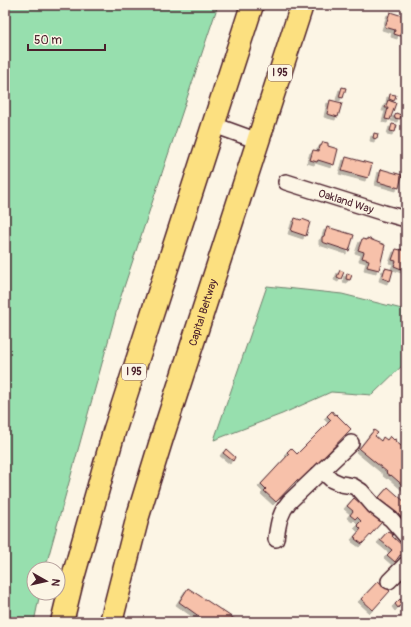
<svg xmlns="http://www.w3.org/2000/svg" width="411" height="627" font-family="Pangolin,sans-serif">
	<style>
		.green { fill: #97dfae; stroke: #707f6c }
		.building { fill: #f7c1aa; stroke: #4a1f2b; filter: url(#shadow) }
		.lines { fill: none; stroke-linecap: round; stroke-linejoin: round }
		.minor-casing { stroke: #4a1f2b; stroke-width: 18 }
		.highway-casing { stroke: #4a1f2b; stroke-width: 25 }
		.minor { stroke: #fcf5e5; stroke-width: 15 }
		.highway { stroke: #fce080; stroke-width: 22 }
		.labels { text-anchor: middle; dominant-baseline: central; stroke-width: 3; stroke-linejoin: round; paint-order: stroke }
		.shield { fill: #fcf5e5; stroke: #7f5f63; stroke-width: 1 }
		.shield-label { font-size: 10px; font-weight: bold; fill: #4a1f2b }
		.street-label { font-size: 11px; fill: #4a1f2b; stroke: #fcf5e5 }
	</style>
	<defs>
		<filter id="shadow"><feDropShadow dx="-3" dy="3" stdDeviation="0" flood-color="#0004"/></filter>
	</defs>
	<rect width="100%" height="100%" fill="#fcf5e5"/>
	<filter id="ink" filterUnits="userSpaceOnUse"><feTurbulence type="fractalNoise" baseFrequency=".025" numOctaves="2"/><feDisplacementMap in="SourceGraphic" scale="8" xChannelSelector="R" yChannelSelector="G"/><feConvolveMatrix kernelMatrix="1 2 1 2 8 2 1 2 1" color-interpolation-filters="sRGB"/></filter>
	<g filter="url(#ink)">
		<path class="green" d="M5 5H218L119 302 45 569H34V593H40L34 622H5Z
			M267 286 342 294 406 310V362L372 395 331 392 282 414 214 440Z"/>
		<path class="building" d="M390 12 406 17V34L401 32 400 36 394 34 395 30 385 27Z
			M342 87 346 88 343 98 339 97Z
			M390 94 396 95 394 101 389 99Z
			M330 100 342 103 338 117 327 114Z
			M388 100 396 103 390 120 385 119 388 108H385Z
			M396 113 401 115 400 119 394 118Z
			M392 124 397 125 395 132 390 131Z
			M374 133 378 134 377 139 373 138Z
			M323 142 328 143V146L338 149 334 165 318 160 317 162 310 160 313 150 319 151 320 146H321Z
			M346 157 372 164 368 178 342 171Z
			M381 169 402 175 399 188 378 182Z
			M295 218 301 220 302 219 310 222 306 236 291 231Z
			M327 227 354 235 349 251 322 242V237L324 236Z
			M367 238 385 245 379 270 367 267 369 260 362 258 364 252 358 250 362 239 367 240Z
			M396 249 401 250V249L406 250V265L404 270 394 266 396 261 392 260Z
			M385 268 393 270 390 281 382 278Z
			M340 270 344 272 341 279 337 277Z
			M347 273 352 275 350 280 346 279Z
			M332 411 335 415 336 414 351 429 303 479 301 483 297 480 276 502 264 491 266 489 261 484 289 454 287 452 291 448 297 454 331 420 327 416Z
			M374 430 378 433 375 436 381 441 383 437 387 440 390 436 394 440 395 439 397 440 395 441 405 449 402 454 405 457 406 455V488L391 475 390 476 386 473 387 472 359 449Z
			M226 449 235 457 233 461 223 453Z
			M388 487 406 503 402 510 406 513 397 523 375 502Z
			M354 498 382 522 362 544 355 539 356 538 354 537 361 529 357 525 361 521 357 517 355 519 350 515 353 511 347 506Z
			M388 531 393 535 392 536 406 549 402 553 403 554 402 556 400 555 395 562 387 555 392 550 380 540Z
			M378 581 390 591 373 610 361 599Z
			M188 588 239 622H207L179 602Z
			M400 599 403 602 398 608 395 604Z"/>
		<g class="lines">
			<defs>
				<g id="minor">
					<path d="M214 125 258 141"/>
					<path id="s1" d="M286 182 384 213 406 219"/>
					<path d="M322 471 332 480 341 484 353 486 361 491 374 506 391 519 406 536"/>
					<path d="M276 539C278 525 279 514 289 502L351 443"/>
					<path d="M389 581 406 564"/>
				</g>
				<g id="highway">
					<path d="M62 622 72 581 114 432 252 5"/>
					<path id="s2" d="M111 622 138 516 161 441 302 5"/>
				</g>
			</defs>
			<use href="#minor" class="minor-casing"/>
			<use href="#highway" class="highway-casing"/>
			<use href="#minor" class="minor"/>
			<use href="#highway" class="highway"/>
		</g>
	</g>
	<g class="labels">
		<g class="shield">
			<rect x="268" y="65" width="24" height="16" rx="3"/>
			<rect x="122" y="364" width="24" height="16" rx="3"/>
		</g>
		<g class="shield-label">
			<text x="280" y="73">I 95</text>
			<text x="134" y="372">I 95</text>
		</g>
		<g class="street-label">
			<text stroke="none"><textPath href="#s1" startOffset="63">Oakland Way</textPath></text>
			<text stroke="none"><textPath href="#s2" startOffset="323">Capital Beltway</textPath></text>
		</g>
	</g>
	<rect width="411" height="627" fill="none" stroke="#fcf5e5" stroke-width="20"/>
	<rect x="10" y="10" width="391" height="607" fill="none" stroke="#4a1f2b" stroke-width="1.5" filter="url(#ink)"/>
	<g transform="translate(46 581) rotate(98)"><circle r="19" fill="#fcf5e5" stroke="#b59f9b"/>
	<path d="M0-3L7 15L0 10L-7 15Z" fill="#4a1f2b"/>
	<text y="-6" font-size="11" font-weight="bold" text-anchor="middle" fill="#4a1f2b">N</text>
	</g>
	<path d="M28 44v6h77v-6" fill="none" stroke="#4a1f2b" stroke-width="2"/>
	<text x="34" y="44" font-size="12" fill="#4a1f2b" stroke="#fcf5e5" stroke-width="3" paint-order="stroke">50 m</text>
</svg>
